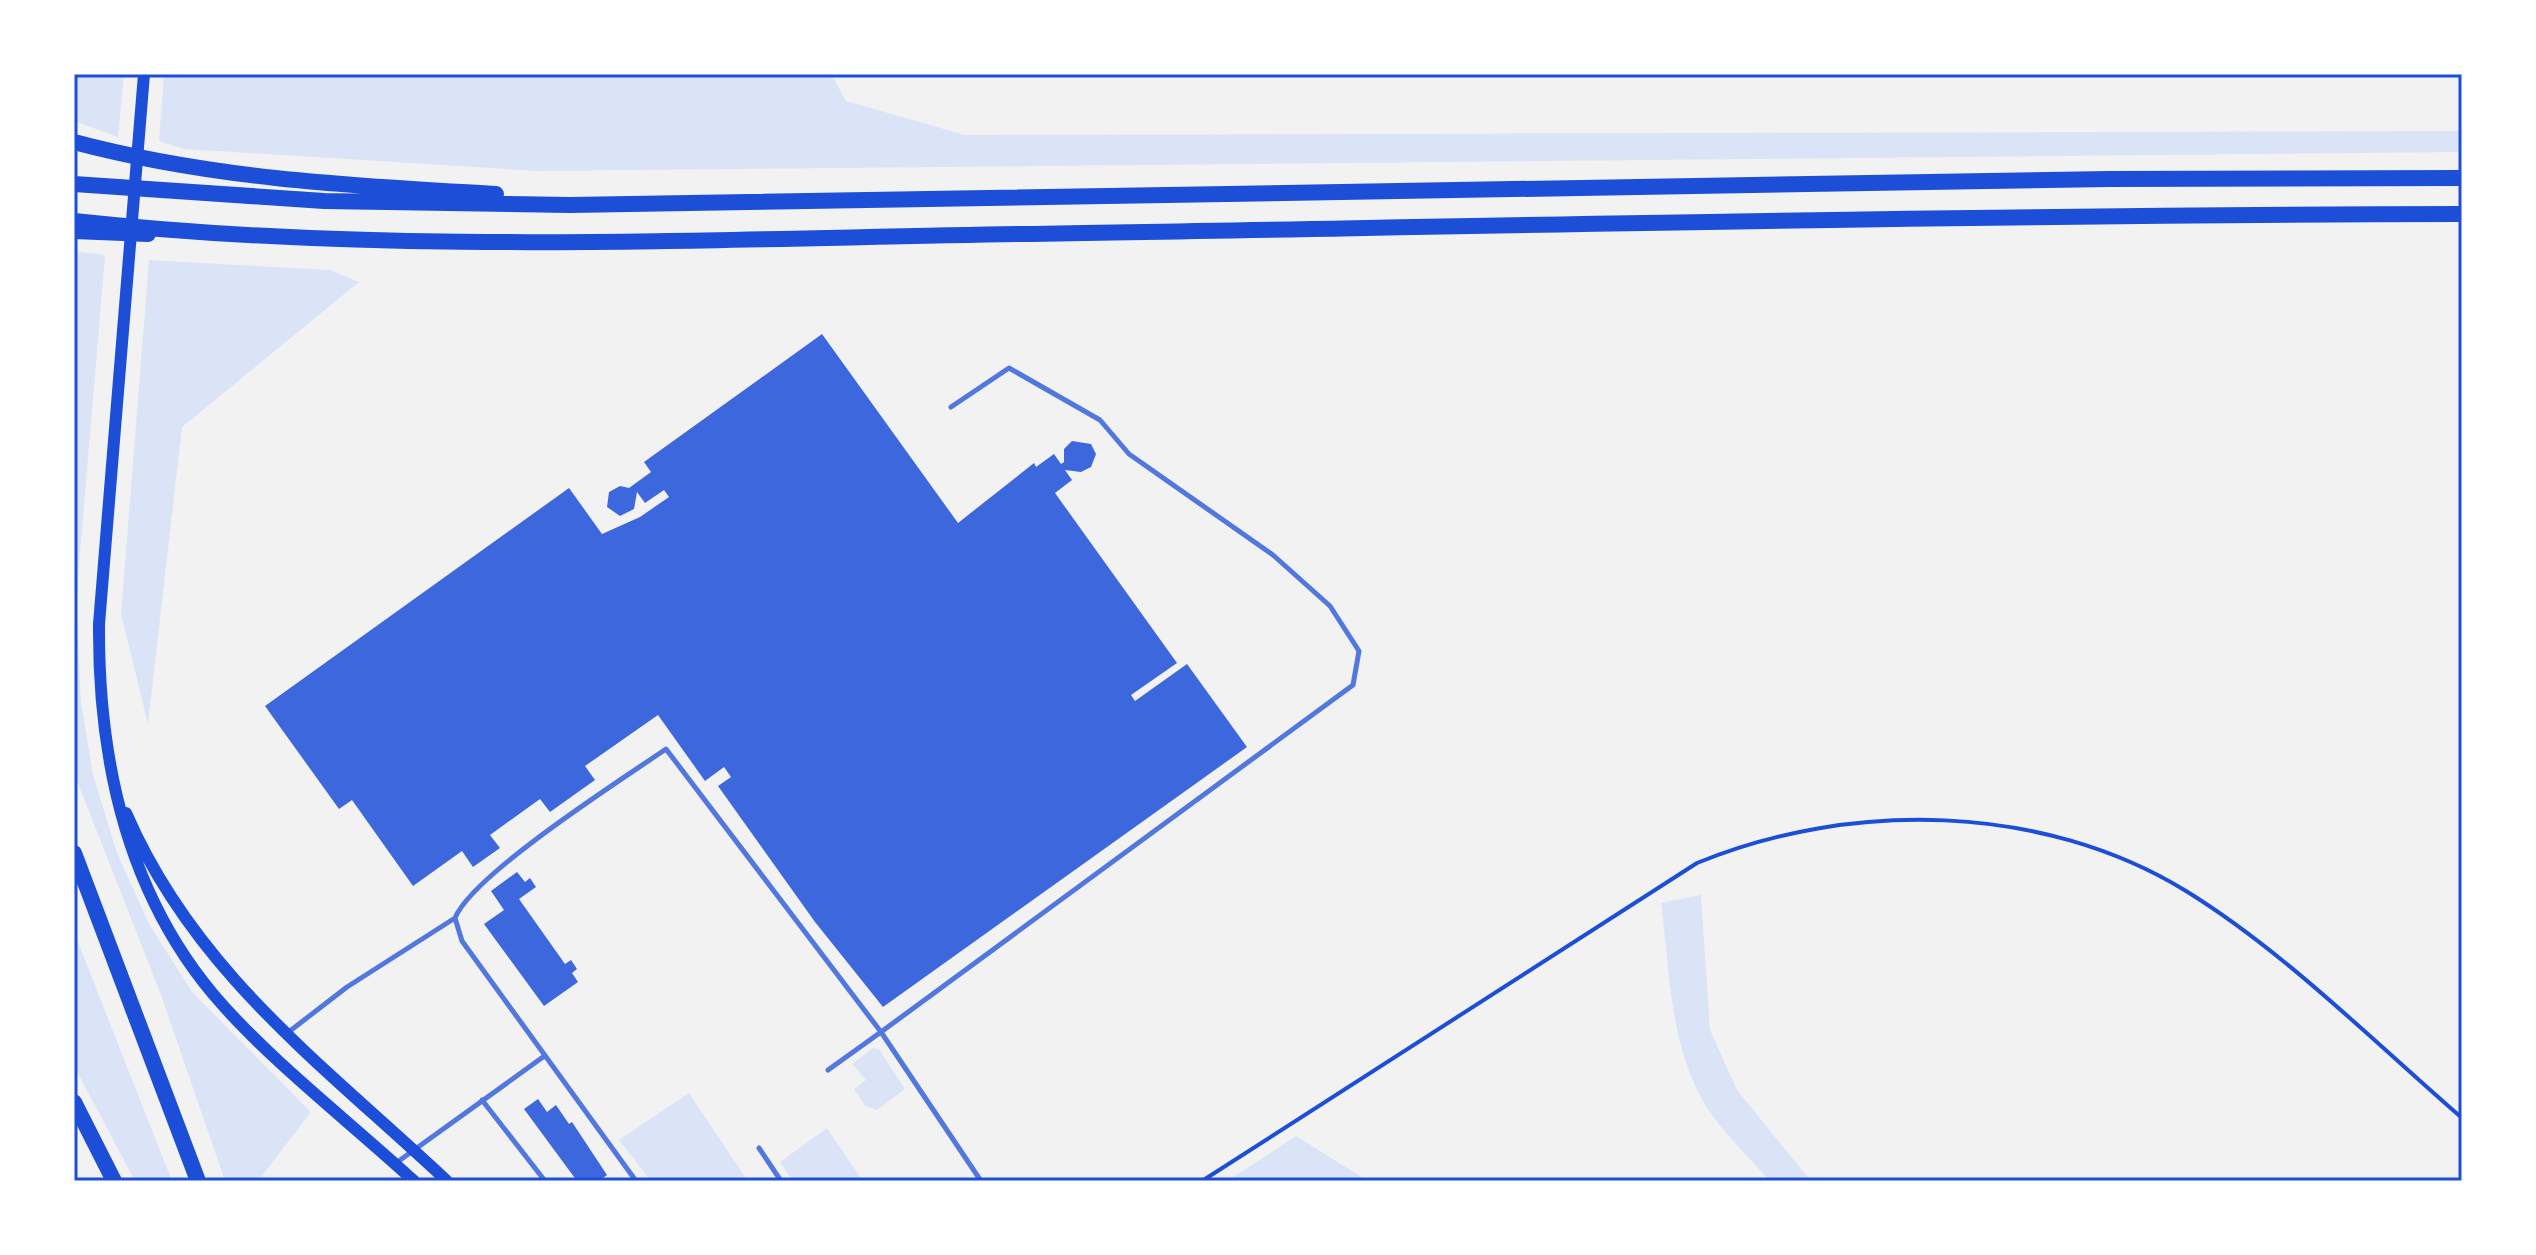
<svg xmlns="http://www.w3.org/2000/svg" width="2536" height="1255" font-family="'Nunito Sans',sans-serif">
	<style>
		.green { fill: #dbe4f7 }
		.building { fill: #3d67dc }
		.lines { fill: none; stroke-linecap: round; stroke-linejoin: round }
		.path { stroke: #1d4ed8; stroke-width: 4 }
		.service { stroke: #5277de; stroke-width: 5 }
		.secondary { stroke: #1d4ed8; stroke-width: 12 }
		.trunk { stroke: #1d4ed8; stroke-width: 16 }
		.motorway { stroke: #1d4ed8; stroke-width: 16 }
		.neatline { fill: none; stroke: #1d4ed8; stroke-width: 3 }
	</style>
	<rect width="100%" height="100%" fill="#f2f2f2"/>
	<path class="green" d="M74 74H124L118 137 74 121Z
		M164 74H831L846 101 965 135 2462 131V152L537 171 184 149 159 141Z
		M74 251 105 255 76 602 81 702 93 775 117 853 149 924 192 992 311 1112 258 1181H225L161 995 74 773Z
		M149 260 330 270 359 282 182 427 148 724 121 614Z
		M1701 895 1710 1030 1737 1090 1811 1181H1770C1749 1157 1723 1133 1706 1106 1669 1046 1670 970 1661 903Z
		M74 932 172 1181H135L74 1066Z
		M873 1048 879 1049 905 1089 877 1110 865 1106 854 1089 866 1080 852 1064Z
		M689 1093 748 1181H651L619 1140Z
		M827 1128 863 1181H793L780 1162Z
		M1296 1136 1368 1181H1227Z"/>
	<path class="building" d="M822 334 958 523 1034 463 1036 467 1054 454 1061 464 1064 462V449L1072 441 1091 444 1096 454 1091 467 1081 472 1065 470 1072 480 1055 493 1177 663 1131 695 1135 701 1187 664 1247 747 883 1007 815 922 718 786 731 777 724 767 705 781 658 715 585 766 595 780 550 812 540 799 490 835 500 848 473 867 462 851 413 886 352 800 339 809 265 706 569 488 602 534 640 517 669 497 664 490 645 503 637 492 634 509 620 516 607 507 609 492 620 486 629 488 651 472 644 462Z
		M517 872 525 882 530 878 536 887 519 899 565 964 571 960 577 969 572 973 578 982 544 1006 484 924 504 910 491 891Z
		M538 1099 547 1112 556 1105 569 1124 572 1122 607 1175 599 1181H577L524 1109Z"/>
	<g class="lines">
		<path class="path" d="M1202 1181 1697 863C1850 800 2043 803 2186 891 2285 952 2374 1042 2462 1118"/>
		<path class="service" d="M951 407 1009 368 1100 420 1129 454 1273 555 1330 606 1359 651 1353 685 881 1032 981 1181
			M286 1034 347 987 455 918
			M482 1100 545 1181
			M759 1148 781 1181
			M396 1163 543 1057
			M636 1181 462 941 455 918C473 874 621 780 666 749L881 1032 828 1070"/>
		<path class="secondary" d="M144 74 99 624C98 758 126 890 213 994 268 1059 350 1122 414 1181
			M126 813C195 973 325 1066 447 1181"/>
		<path class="trunk" d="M74 231 148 234"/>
		<path class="motorway" d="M74 142C213 179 353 186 496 194
			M74 184 324 201 570 205 2109 179 2462 178
			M74 221C388 255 706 239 1022 234 1502 226 1982 215 2462 214
			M74 853 198 1181
			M74 1102 114 1181"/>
	</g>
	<rect width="2536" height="1255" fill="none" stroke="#ffffff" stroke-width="152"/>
	<rect x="76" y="76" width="2384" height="1103" class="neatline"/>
</svg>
